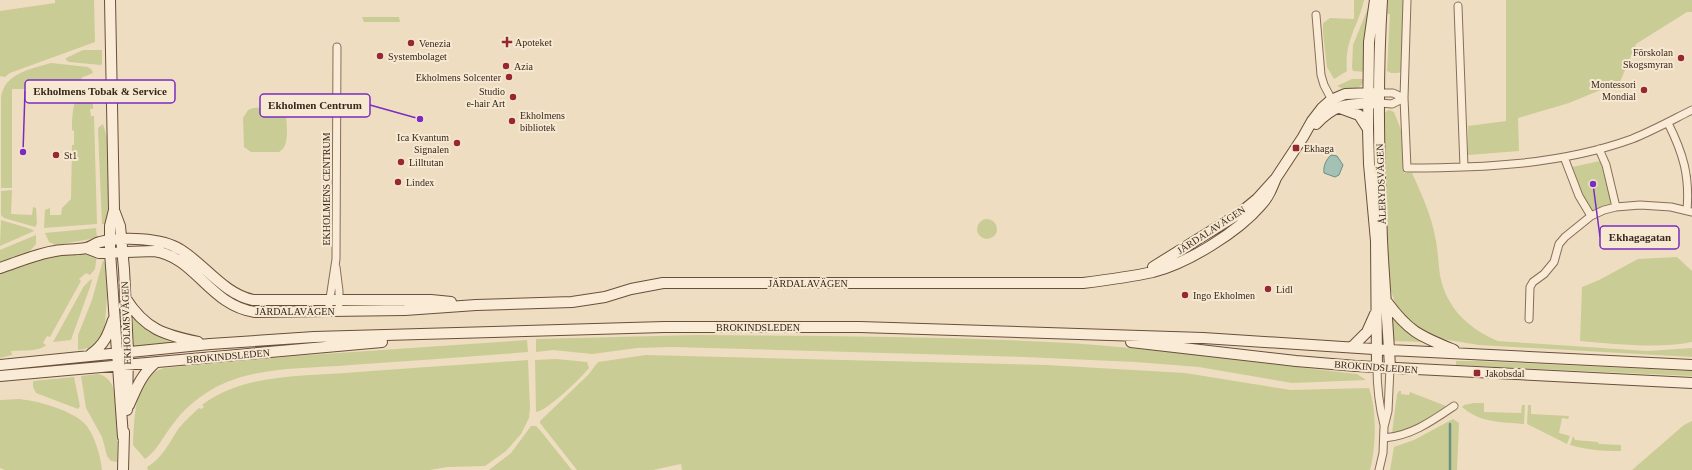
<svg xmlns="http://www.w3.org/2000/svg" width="1692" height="470" font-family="'Times New Roman',serif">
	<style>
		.green { fill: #cacc95 }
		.water { fill: #a4c1b6; stroke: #6b8f83 }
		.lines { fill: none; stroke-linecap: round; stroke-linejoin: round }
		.stream { stroke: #6b8f83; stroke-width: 2.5 }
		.street-casing { stroke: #886e59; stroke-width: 9 }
		.secondary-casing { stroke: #6a4f3c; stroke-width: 12 }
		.street { stroke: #f9ebd5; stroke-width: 7 }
		.secondary { stroke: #f9ebd5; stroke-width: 10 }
		.poi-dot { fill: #972832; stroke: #f6e8d1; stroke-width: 1.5 }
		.labels { text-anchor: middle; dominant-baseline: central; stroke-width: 4; stroke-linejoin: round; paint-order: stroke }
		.poi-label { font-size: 10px; fill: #37281d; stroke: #f6e8d1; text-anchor: start }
		.street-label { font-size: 10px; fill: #37281d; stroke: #f6e8d1 }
		.leader { fill: none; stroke: #7b2cbf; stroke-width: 1.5 }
		.callout-dot { fill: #7b2cbf; stroke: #f6e8d1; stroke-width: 1.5 }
		.callout { fill: #f6e8d1; stroke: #7b2cbf; stroke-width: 1.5 }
		.callout-label { font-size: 11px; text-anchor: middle; font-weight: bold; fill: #37281d }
	</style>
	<rect width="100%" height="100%" fill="#eeddc1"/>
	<path class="green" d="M55 0H94L95 42 10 73 5 77 0 76V11L55 3Z
		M1354 0H1364C1358 27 1344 41 1347 71L1334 79 1327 67 1323 33V23L1330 18 1354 19Z
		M1369 0H1372L1366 72 1353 71 1352 68 1353 45 1368 8Z
		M1387 0H1403L1401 71 1399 73H1391L1387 71 1390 14H1387Z
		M1506 0H1692V12H1687L1636 44 1620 82 1569 103 1518 118 1519 151 1468 155V126L1506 121Z
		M362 17H399L400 22H364Z
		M83 50H102V64L101 65 69 62 66 60V58Z
		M51 63 88 67 92 70 93 73 83 77 67 94 60 95V89H12V188H1V98C4 73 31 69 51 63Z
		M1352 79H1365C1361 92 1347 91 1337 86Z
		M90 82H93V109H90L91 116H94L97 224 44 228 45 210 50 208V215H61L62 208 71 199 72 145H74V131L72 130C72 113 73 91 90 82Z
		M253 108C260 108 277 106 282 109 288 112 288 139 285 145 284 148 282 150 279 152H251L244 147 243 118 248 110Z
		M1389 110 1394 112 1401 130 1404 173H1412C1421 193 1431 214 1435 236 1438 249 1438 262 1440 275 1446 308 1469 329 1498 341L1647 351 1692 348V357L1479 345 1442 339 1418 329 1400 313 1395 303 1389 284 1386 251 1383 117 1385 112Z
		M103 124 108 141 109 209 106 224H102L98 130 99 127Z
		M1600 161 1613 204 1593 211 1582 193 1572 167Z
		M12 190 11 214 32 215 33 207 36 208 37 224 35 227 4 218 1 215V191Z
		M977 229a10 10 0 1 1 20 0a10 10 0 1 1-20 0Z
		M1 220 31 229 34 231 0 246Z
		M96 228 97 238 56 245 49 242 45 233Z
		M36 235V244L30 251 0 262V250Z
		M84 253 97 255 95 269 90 275 86 273 79 279 81 281 50 337 47 336 43 343 46 345C39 352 21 350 11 351L12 355 0 358V273C27 262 54 255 84 253Z
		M1677 257 1692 271V342C1657 349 1615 344 1580 341L1582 287 1599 280 1638 259Z
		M103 260C112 275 107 293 106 309 105 321 106 332 98 342 93 348 85 349 78 350V335L92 300Z
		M91 279 92 280 90 287 71 340 53 342 84 286Z
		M130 314 147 331 172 343 133 347Z
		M1391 314 1407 332 1423 342 1392 341Z
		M696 335C814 336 931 336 1049 342 1152 347 1254 363 1357 374L1366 380 1292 383 1199 367 1135 362 1024 357 672 347 637 348 592 354 553 350 536 352V339Z
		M527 340 528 352C469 357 409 361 350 365 306 369 250 366 211 390 196 399 183 410 173 424 164 435 157 451 145 459L133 445C134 425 134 389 150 375 154 371 159 370 164 368L294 356Z
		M646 355 1047 365 1185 373 1291 390 1369 388C1377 410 1376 448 1370 470H682L681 464 653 470H577L540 423V421L588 375 598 362Z
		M556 359 587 362 589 368C582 377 546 412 536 412L535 360Z
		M528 360 530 408 529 418 521 434 506 451 485 466 447 467 430 470H148L147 467C162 459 170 441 179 428 185 421 192 414 199 408L201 409 204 407 202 405C246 372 306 377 358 372 415 368 471 364 528 360Z
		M1456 361H1477L1692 371V376L1456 365Z
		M98 374C104 375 109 379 112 385 120 402 117 442 117 462L111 461 107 456 102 437 86 408 81 376Z
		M74 377 80 406 78 409 36 393 33 387V381Z
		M1399 391H1401V394L1409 395 1410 392 1446 406 1418 425 1395 434 1392 433 1397 394Z
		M19 399C38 401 68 409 83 422 93 430 101 456 102 470H5L0 468V400Z
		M1474 403H1484V412L1521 413 1522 405H1525L1524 424C1502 422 1480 423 1462 407L1464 405Z
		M1528 405H1531V414L1569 416 1568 419 1562 418 1559 433 1570 436 1567 444 1527 424Z
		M1453 419 1459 423 1457 470H1390L1394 447 1414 440Z
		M1692 421V470H1632L1684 425Z
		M531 426H536L539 429 572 470H489L511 453Z
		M1573 436 1575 440 1598 442 1599 444 1621 445V451C1603 451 1587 450 1570 445Z"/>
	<path class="water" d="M1331 155 1337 156 1343 165 1339 175 1335 177 1324 173C1323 166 1326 160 1331 155Z"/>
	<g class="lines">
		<path class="stream" d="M1450 470V424"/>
		<defs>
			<path id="street" d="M1407 0 1404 98 1407 168C1482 168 1560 165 1632 139 1652 131 1672 120 1692 110
				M1458 6 1464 167
				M1316 15 1321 75 1324 85 1334 104
				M1379 93H1393L1404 98
				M1380 103 1392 104 1404 98
				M1668 123C1683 153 1690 176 1687 210
				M1599 149 1606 165 1616 207
				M1564 157 1579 196 1591 216
				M336 267 339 291V304
				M329 305 336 259 337 47
				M1529 319 1530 287 1533 282 1544 274 1554 262 1559 244 1565 237 1591 216 1604 210 1616 207 1640 205 1671 207 1692 212
				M1377 367C1377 387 1379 405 1384 425
				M1384 438C1411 436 1432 421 1454 406
				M1379 470 1383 453 1384 427 1388 411 1390 368"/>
			<path id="secondary" d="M110 0 114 210 110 226V252L123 437
				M1375 0 1369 42 1368 129 1369 164 1376 241 1377 367
				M1382 0C1377 80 1379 160 1382 240 1384 283 1388 325 1390 368
				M1340 108 1359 115 1368 129
				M1316 124C1336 103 1348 104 1376 103
				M114 210 120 226 124 269 128 351 127 410
				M86 248 99 253 154 251C196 257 209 305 255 312L405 310 476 305 572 302 605 297 631 289 663 283H1083C1107 280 1130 277 1153 272 1188 263 1238 232 1261 205 1268 198 1272 188 1276 178
				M1153 267 1240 213 1257 199 1276 178 1303 137 1312 121 1322 108 1331 100 1345 94 1375 93
				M0 268C18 262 36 254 55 251 65 249 76 250 86 248 91 247 95 243 100 242 122 237 161 237 181 250 205 265 224 294 253 300H431L451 302
				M126 299C145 329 164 335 198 342
				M1387 302C1409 332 1420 336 1454 350
				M1131 342 1296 361 1356 366 1692 383
				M1352 347 1367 332 1375 314
				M91 354C104 345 108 335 113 320
				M0 365 210 344 314 337 664 327H860L1203 338 1389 350 1692 365
				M0 376 382 342
				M129 405C136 389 141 375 155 363
				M123 470 124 432"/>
		</defs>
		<use href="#street" class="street-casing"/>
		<use href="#secondary" class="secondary-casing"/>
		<use href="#street" class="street"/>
		<use href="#secondary" class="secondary"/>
	</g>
	<g class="poi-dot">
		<path d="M505 36h4v4h4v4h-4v4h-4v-4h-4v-4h4z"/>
		<circle cx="411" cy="43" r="4"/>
		<circle cx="380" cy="56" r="4"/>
		<circle cx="1681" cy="58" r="4"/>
		<circle cx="506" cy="66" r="4"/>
		<circle cx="509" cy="77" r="4"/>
		<circle cx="1644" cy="90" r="4"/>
		<circle cx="513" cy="97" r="4"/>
		<circle cx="512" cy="121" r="4"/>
		<circle cx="457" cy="143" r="4"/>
		<rect x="1292" y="144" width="8" height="8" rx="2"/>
		<circle cx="56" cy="155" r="4"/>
		<circle cx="401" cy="162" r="4"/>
		<circle cx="398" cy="182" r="4"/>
		<circle cx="1268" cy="289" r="4"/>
		<circle cx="1185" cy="295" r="4"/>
		<rect x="1473" y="369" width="8" height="8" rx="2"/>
	</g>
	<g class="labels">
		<g class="poi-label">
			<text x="515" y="42">Apoteket</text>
			<text x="419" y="43">Venezia</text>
			<text x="1673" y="52" text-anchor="end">Förskolan<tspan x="1673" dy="12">Skogsmyran</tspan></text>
			<text x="388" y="56">Systembolaget</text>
			<text x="514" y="66">Azia</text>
			<text x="501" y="77" text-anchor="end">Ekholmens Solcenter</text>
			<text x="1636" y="84" text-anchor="end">Montessori<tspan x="1636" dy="12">Mondial</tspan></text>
			<text x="505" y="91" text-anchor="end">Studio<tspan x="505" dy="12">e-hair Art</tspan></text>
			<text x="520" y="115">Ekholmens<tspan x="520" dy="12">bibliotek</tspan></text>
			<text x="449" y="137" text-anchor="end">Ica Kvantum<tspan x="449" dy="12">Signalen</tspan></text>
			<text x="1304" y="148">Ekhaga</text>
			<text x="64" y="155">St1</text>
			<text x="409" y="162">Lilltutan</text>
			<text x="406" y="182">Lindex</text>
			<text x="1276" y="289">Lidl</text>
			<text x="1193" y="295">Ingo Ekholmen</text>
			<text x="1485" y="373">Jakobsdal</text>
		</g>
		<g class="street-label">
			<text transform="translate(1381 184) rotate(-92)">ÅLERYDSVÄGEN</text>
			<text transform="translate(326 189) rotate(-90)">EKHOLMENS CENTRUM</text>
			<text transform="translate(1211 230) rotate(-33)">JÄRDALAVÄGEN</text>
			<text x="808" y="283">JÄRDALAVÄGEN</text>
			<text x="295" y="311">JÄRDALAVÄGEN</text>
			<text transform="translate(126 323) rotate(-92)">EKHOLMSVÄGEN</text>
			<text x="758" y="327">BROKINDSLEDEN</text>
			<text transform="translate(228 356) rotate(-5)">BROKINDSLEDEN</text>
			<text transform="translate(1376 367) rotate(4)">BROKINDSLEDEN</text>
		</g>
	</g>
	<path class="leader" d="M23 152L25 91M420 119L370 105M1593 184L1600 237"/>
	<g class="callout-dot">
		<circle cx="23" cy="152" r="4"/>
		<circle cx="420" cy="119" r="4"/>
		<circle cx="1593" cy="184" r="4"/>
	</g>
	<g class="callout">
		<rect x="25" y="80" width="150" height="23" rx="4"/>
		<rect x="260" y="94" width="110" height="23" rx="4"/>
		<rect x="1600" y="226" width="79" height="23" rx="4"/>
	</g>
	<g class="callout-label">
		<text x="100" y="95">Ekholmens Tobak &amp; Service</text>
		<text x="315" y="109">Ekholmen Centrum</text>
		<text x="1640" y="241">Ekhagagatan</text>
	</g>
</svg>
